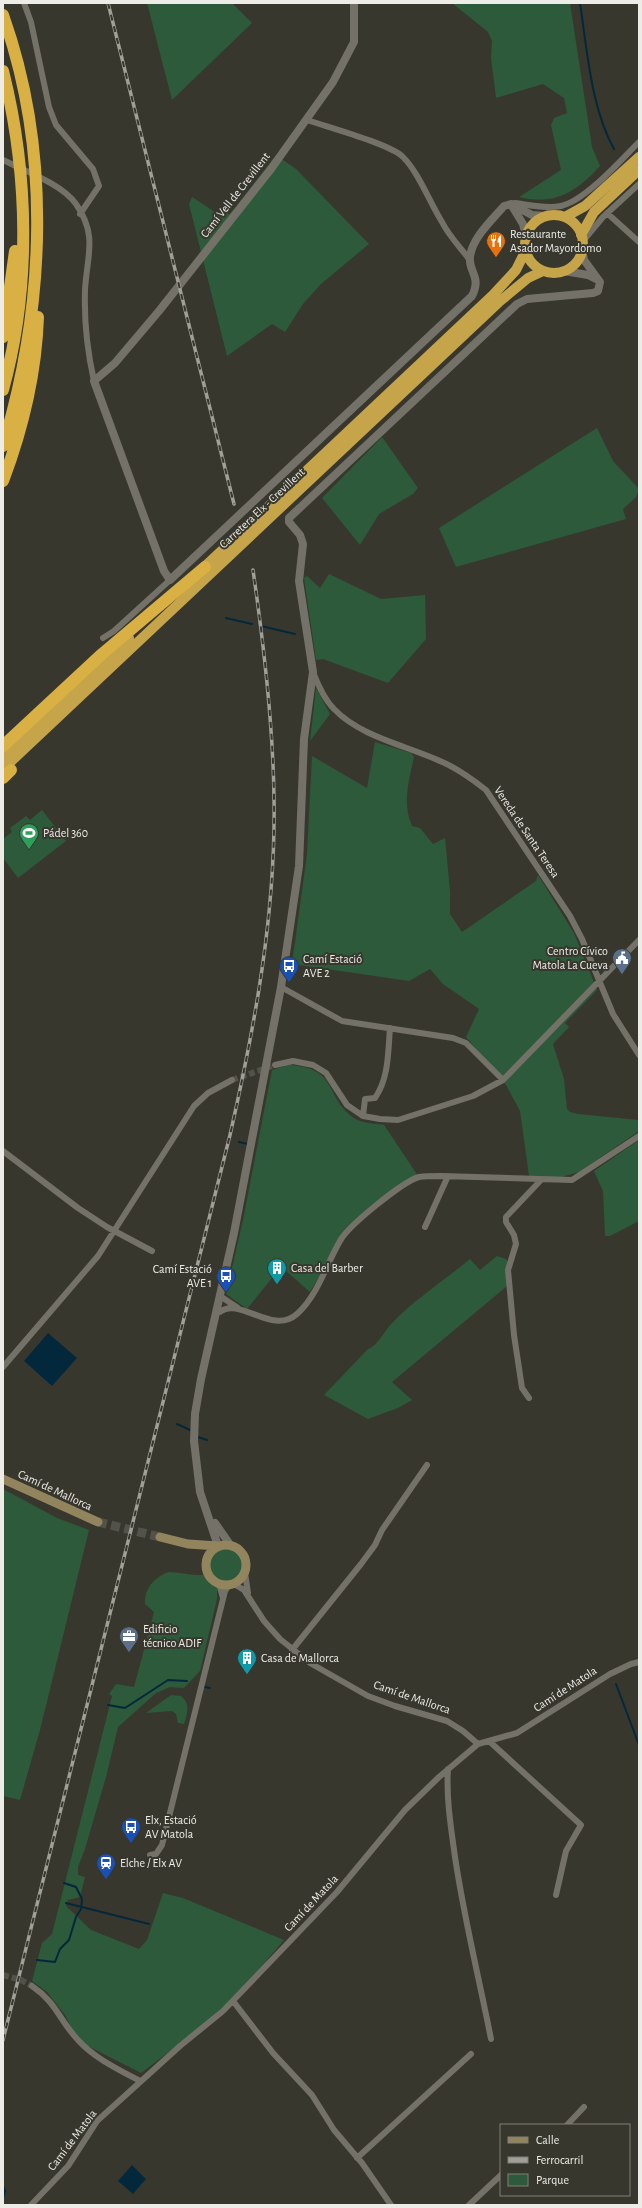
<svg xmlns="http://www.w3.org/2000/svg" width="642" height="2208" font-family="'Alegreya Sans',sans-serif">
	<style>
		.green { fill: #2c5a3b }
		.water { fill: #04283b }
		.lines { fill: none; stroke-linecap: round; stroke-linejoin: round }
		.stream { stroke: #04283b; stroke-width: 2 }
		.minor-tunnel { stroke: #53524a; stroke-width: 6; stroke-dasharray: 6 3; stroke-linecap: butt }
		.secondary-tunnel { stroke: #53524a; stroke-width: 9; stroke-dasharray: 9 4.5; stroke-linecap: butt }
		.minor { stroke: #747268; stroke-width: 6 }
		.tertiary { stroke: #747268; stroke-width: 8 }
		.secondary { stroke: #92855d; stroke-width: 9 }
		.trunk { stroke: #c5a44a; stroke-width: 10 }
		.motorway { stroke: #d9b043; stroke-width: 12 }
		.rail-casing { stroke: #a09f98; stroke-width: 3.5 }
		.rail { stroke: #38372e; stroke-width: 2; stroke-dasharray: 6; stroke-linecap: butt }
		.labels { text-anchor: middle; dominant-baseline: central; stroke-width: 4; stroke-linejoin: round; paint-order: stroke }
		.street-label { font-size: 12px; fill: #edece7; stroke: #38372e }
		.poi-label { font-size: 12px; fill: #edece7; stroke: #38372e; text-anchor: start }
	</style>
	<rect width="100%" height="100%" fill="#38372e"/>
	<path class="green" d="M147 3H232L252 23 172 100Z
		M452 3H570L592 147 600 166C576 192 555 206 519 197L561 170 551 125 554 118 567 113 564 98 543 84 496 98 491 58 492 41 488 32Z
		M276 155 296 169 369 244 321 284 303 304 285 332 272 324 227 356 189 204 192 197 215 212 230 214Z
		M597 428 613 461 639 489 636 497 623 509 626 519 456 567 439 528Z
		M382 437 418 488 413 494 379 514 360 545 322 498Z
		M329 574 381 599 425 595 426 639 388 683 323 659 316 660 304 578 307 576 320 588Z
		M316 688 330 714 310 741Z
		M375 742 411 753 414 757C409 780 402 804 412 826L420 828 433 844 445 838 450 891V914L462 932 536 881 538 875 574 933 597 990 565 1023 569 1027 553 1044 564 1079 567 1109 570 1112 578 1114 639 1120V1131L579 1172 558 1178 529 1176 520 1111 506 1085 466 1037 479 1009 443 984 430 969 409 981 292 964 307 854 312 756 367 788Z
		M42 810 66 841 18 878 3 858V839L12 832 10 828 26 816 30 820Z
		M288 1065C340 1068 323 1096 354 1118 363 1124 374 1123 384 1125L418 1176 363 1217 340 1241 310 1292 278 1264 276 1273 247 1309 226 1294 243 1220 272 1070Z
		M639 1140V1221L610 1236H605L603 1191 594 1171Z
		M497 1256 506 1259 508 1263 507 1286 392 1382 412 1400 398 1408 368 1419 324 1395 367 1350C379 1344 383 1333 392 1323 415 1299 445 1280 470 1259L480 1270Z
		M3 1489 57 1518 89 1530 40 1730 20 1800 3 1796Z
		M207 1565a19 19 0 1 1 38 0a19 19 0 1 1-38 0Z
		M169 1572C182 1572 194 1577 207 1574L217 1585V1599L200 1671 184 1688 170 1687 156 1693 118 1727 106 1777 85 1849 78 1867V1875L85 1877 80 1897 68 1900 66 1906 91 1930 139 1949 147 1940 163 1893 183 1898 284 1940 223 2011 141 2073 78 2041 65 2015 47 1992 32 1981 42 1943 52 1934 112 1696 109 1694 116 1684 134 1687 154 1612 145 1604C144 1588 156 1576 169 1572Z
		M171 1695 181 1696C191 1704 187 1714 184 1724L178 1723 176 1714 172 1711 146 1713Z"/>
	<path class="water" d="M48 1333 77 1358 52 1386 24 1361Z
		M132 2165 146 2179 133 2194 118 2181Z"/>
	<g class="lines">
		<path class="stream" d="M580 3C587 49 591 108 614 149
			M226 618 252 624
			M261 626 295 634
			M239 1142 248 1144
			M177 1424 190 1430
			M198 1437 207 1440
			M616 1684 639 1745
			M205 1687 210 1688
			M108 1705 125 1708 168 1680 187 1681
			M66 1903 149 1924
			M37 1960 55 1962 60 1949 69 1940 76 1917 81 1909 82 1899 76 1887 64 1883
			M3 2186 5 2191 3 2198"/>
		<path class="minor-tunnel" d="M232 1080 275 1065
			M3 1975 21 1980 32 1986"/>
		<path class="secondary-tunnel" d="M98 1522 160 1537"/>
		<path class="minor" d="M24 3 31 22 49 107 56 125 93 169 99 186 80 214
			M307 120C327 127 390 144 403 157 419 173 430 203 442 222 449 236 460 247 469 259
			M3 160C25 171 62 184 76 204 98 236 87 255 85 290 84 321 87 350 94 381
			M511 204 515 203C530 205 546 209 561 206 585 201 621 160 639 142
			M607 213 639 242
			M583 241 603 217 639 184
			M103 638 114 631 170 580
			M313 672C318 685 324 699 334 709 361 737 405 745 440 761 457 768 472 779 486 790L570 916 582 939 613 1014 639 1055
			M281 987 342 1021 453 1038 466 1043 503 1080
			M275 1065 293 1061 313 1065 326 1073 347 1105 363 1116 380 1119 398 1120 473 1096 503 1080 639 940
			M363 1116 365 1099 375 1098C389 1078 388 1052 390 1028
			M3 1151 78 1208 107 1227 152 1251
			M425 1227 448 1176
			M220 1296 238 1308
			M220 1312C240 1296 272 1336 297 1314 318 1295 326 1265 340 1241 348 1226 402 1182 419 1177 426 1176 434 1176 441 1176L572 1180 639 1136
			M3 1367 98 1256 194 1106 208 1093 232 1080
			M529 1398 522 1388 514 1335 508 1270 516 1244 514 1235 506 1222V1217L541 1180
			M245 1573 248 1593
			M219 1584 223 1598
			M234 1584 244 1590 264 1621 280 1639 310 1663 368 1696 395 1706 447 1721 463 1731 478 1744
			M292 1650 361 1564 375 1545 382 1530 427 1465
			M489 1741 581 1825 566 1851 556 1895
			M448 1769C446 1798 451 1828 455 1857 464 1918 479 1978 491 2039
			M150 1855 156 1854 162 1845 225 1591 229 1585
			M32 1986C57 2003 59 2020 78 2040 94 2058 119 2070 140 2081
			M233 2001 273 2053 312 2095 334 2130 362 2163 391 2205
			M567 2125 584 2107
			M357 2158 471 2054
			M31 2205 68 2166 97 2121 180 2046 223 2011 337 1892 405 1810 439 1777 478 1744 517 1733 610 1674 631 1664 639 1662
			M469 2205 501 2175"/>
		<path class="tertiary" d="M354 3V42L333 82 271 169 159 311 115 363 94 381 164 571 170 580 472 296C482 276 468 272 470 257 472 238 492 220 504 206L511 204 532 215 545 216
			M512 206 523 224 526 236
			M564 271 588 275 596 279
			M215 1523 231 1546
			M218 1546 200 1492 194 1441 195 1414 201 1379 234 1233 281 987 299 866 304 739 313 672 299 581 303 544 300 535 289 522V518L517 304 527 299 593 293 598 291 600 282 584 260 582 250"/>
		<path class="secondary" d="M3 1479 98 1522
			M160 1537 188 1544 218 1546
			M206 1565a20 20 0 1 1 40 0a20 20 0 1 1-40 0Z"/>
		<path class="trunk" d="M525 244a29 29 0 1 1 58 0a29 29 0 1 1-58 0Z
			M565 217 585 206 639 157
			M581 235 594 212 639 170
			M199 572 493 295 516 270 526 250
			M3 757 129 638
			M3 769 499 302 528 278 543 271"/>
		<path class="motorway" d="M3 15C52 153 45 307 3 446
			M3 71C29 175 31 287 3 390
			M3 337 15 251
			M3 481C23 428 36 373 38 317
			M3 746 102 654 205 567
			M3 778 11 770"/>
		<defs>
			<path id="rail" d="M108 3 234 504
				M3 2040 230 1135C255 1025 276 913 274 798 273 722 264 646 253 570"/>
		</defs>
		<use href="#rail" class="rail-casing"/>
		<use href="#rail" class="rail"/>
	</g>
	<defs>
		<symbol id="restaurant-pin" viewBox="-11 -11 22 30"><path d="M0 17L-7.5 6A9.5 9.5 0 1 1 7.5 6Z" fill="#e8710a" stroke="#38372e"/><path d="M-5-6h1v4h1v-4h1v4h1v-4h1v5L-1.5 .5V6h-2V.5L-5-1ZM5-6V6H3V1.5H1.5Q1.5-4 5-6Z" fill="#fff"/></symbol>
		<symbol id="stadium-pin" viewBox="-11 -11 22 30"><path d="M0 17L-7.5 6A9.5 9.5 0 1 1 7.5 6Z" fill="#2e9e5b" stroke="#38372e"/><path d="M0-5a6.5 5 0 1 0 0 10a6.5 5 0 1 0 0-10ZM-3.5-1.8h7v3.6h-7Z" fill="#fff"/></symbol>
		<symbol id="civic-pin" viewBox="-11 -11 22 30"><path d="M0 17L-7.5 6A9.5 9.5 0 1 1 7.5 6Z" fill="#5c6f8a" stroke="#38372e"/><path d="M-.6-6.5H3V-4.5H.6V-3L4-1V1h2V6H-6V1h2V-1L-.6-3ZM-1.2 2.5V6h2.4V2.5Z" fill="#fff"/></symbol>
		<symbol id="bus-pin" viewBox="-11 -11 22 30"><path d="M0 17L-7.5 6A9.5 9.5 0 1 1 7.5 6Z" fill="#1a4fb4" stroke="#38372e"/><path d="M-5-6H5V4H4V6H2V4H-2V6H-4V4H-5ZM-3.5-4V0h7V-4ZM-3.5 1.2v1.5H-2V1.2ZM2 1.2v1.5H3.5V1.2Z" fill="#fff"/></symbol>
		<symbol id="building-pin" viewBox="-11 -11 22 30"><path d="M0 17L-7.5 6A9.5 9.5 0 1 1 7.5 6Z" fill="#0f9aa8" stroke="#38372e"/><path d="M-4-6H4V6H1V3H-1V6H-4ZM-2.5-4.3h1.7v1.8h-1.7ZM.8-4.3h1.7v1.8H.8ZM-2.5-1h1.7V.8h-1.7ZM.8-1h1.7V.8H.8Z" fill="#fff"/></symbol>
		<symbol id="office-pin" viewBox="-11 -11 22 30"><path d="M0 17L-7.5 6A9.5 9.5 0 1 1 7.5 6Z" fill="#5c6f8a" stroke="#38372e"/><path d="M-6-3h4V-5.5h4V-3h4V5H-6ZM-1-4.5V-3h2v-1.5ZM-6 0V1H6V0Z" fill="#fff"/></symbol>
		<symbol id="station-pin" viewBox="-11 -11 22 30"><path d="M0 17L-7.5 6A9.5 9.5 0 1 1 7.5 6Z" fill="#1a4fb4" stroke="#38372e"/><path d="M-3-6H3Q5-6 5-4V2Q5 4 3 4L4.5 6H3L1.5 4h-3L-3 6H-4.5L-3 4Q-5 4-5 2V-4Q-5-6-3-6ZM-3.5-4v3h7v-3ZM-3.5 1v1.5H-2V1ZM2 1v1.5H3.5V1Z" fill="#fff"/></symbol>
	</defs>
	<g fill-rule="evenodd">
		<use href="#restaurant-pin" x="485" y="230" width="22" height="30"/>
		<use href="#stadium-pin" x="18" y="822" width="22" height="30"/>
		<use href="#civic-pin" x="611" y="947" width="22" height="30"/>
		<use href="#bus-pin" x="278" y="955" width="22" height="30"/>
		<use href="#building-pin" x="266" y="1257" width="22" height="30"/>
		<use href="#bus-pin" x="215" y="1265" width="22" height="30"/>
		<use href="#office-pin" x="118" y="1625" width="22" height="30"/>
		<use href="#building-pin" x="236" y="1647" width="22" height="30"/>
		<use href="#bus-pin" x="120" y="1816" width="22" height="30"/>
		<use href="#station-pin" x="95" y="1852" width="22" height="30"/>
	</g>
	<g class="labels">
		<g class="street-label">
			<text transform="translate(235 195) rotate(-52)">Camí Vell de Crevillent</text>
			<text transform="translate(262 508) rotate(-43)">Carretera Elx - Crevillent</text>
			<text transform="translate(527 832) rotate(56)">Vereda de Santa Teresa</text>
			<text transform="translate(55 1490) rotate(25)">Camí de Mallorca</text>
			<text transform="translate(565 1689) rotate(-33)">Camí de Matola</text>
			<text transform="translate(412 1697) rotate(19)">Camí de Mallorca</text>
			<text transform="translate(311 1903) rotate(-47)">Camí de Matola</text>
			<text transform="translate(72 2140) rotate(-53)">Camí de Matola</text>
		</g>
		<g class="poi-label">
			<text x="510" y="234">Restaurante<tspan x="510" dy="14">Asador Mayordomo</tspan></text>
			<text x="43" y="833">Pádel 360</text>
			<text x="608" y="951" text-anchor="end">Centro Cívico<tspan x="608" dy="14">Matola La Cueva</tspan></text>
			<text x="303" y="959">Camí Estació<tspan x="303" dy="14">AVE 2</tspan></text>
			<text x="291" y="1268">Casa del Barber</text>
			<text x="212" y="1269" text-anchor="end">Camí Estació<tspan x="212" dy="14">AVE 1</tspan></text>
			<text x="143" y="1629">Edificio<tspan x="143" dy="14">técnico ADIF</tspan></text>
			<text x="261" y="1658">Casa de Mallorca</text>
			<text x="145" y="1820">Elx, Estació<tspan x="145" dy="14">AV Matola</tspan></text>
			<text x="120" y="1863">Elche / Elx AV</text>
		</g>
	</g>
	<rect width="642" height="2208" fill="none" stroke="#edece7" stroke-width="8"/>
	<rect x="500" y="2124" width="130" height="72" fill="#38372e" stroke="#807f78"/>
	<rect x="508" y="2137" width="20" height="6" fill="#92855d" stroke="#807f78"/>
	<text x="536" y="2144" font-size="12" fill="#edece7">Calle</text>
	<rect x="508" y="2157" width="20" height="6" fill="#a09f98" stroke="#807f78"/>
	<text x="536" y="2164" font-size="12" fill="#edece7">Ferrocarril</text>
	<rect x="508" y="2174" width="20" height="12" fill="#2c5a3b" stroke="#807f78"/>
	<text x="536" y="2184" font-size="12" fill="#edece7">Parque</text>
</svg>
